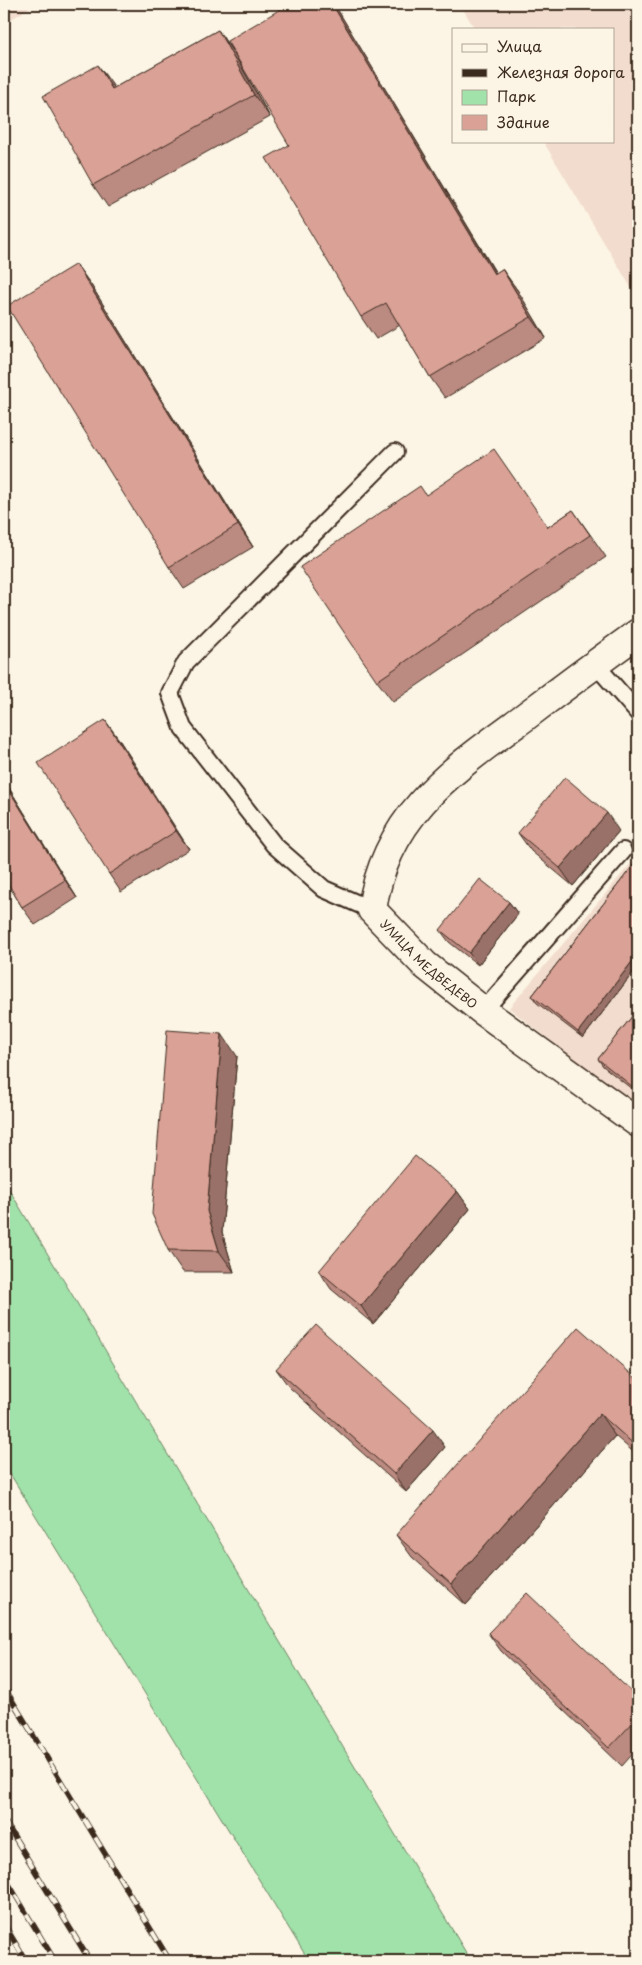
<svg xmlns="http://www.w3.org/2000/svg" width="642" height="1965" font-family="'Playpen Sans',sans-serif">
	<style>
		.built { fill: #f2dccd }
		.green { fill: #a1e1aa; stroke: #6e8664 }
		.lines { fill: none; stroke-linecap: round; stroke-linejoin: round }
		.lane-casing { stroke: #3b2a1e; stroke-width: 20 }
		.secondary-casing { stroke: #3b2a1e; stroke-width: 31 }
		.lane { stroke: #fcf5e5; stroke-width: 16 }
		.secondary { stroke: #fcf5e5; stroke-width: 28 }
		.rail-casing { stroke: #3b2a1e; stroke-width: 5.5 }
		.rail { stroke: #fcf5e5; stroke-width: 4; stroke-dasharray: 11; stroke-linecap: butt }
		.wall { fill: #bb8a81; stroke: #3b2a1e }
		.shaded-wall { fill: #997169; stroke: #3b2a1e }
		.building { fill: #daa196; stroke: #3b2a1e }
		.labels { text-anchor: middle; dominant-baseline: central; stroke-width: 4; stroke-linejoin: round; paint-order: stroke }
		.street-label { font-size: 12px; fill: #3b2a1e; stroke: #fcf5e5 }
	</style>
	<rect width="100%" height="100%" fill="#fcf5e5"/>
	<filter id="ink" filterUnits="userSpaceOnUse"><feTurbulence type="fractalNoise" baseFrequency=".02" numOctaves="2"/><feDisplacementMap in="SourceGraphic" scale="10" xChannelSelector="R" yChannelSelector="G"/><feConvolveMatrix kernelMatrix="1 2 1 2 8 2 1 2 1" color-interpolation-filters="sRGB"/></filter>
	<g filter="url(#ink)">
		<path class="built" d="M4 4H35L4 24Z
			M460 4H638V299L543 141H613V29H475Z
			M638 855V1109L509 1008Z"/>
		<path class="green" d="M4 1181 471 1961H309L4 1464Z"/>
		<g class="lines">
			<defs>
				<path id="lane" d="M595 664 638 713
					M372 910 324 889 274 845 183 728 170 693 186 662 395 452
					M483 1011 623 851"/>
				<g id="secondary">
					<path id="s1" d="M638 633C599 661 560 690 522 719 451 771 385 816 372 910L425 965 483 1011 638 1123"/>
				</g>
			</defs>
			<use href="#lane" class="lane-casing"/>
			<use href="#secondary" class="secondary-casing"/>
			<use href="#lane" class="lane"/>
			<use href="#secondary" class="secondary"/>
			<defs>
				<path id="rail" d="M4 1687 170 1961
					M4 1820 90 1961
					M4 1876 55 1961
					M4 1924 26 1961"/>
			</defs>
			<use href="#rail" class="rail-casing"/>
			<use href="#rail" class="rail"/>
		</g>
		<path class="wall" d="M289 4H334L496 273 502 269 518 291 546 338 445 398 430 377 400 325 376 339 361 317 289 145Z
			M218 30 233 52 270 117 108 207 93 185 114 88Z
			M76 264 91 285 253 547 184 589 169 567Z
			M427 495 548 527 573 510 606 557 393 702 377 681Z
			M118 738 189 849 121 892 109 874Z
			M4 780 77 898 35 925 22 907 4 877Z
			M619 831 573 886 531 851 518 833Z
			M638 859V966L583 1038 537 1003 532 996Z
			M509 902 518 914 478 965 449 942 440 930Z
			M638 1009V1094L603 1066 598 1059Z
			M237 1056 222 1232 234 1272H183L168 1250Z
			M457 1191 470 1209 373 1324 331 1289 319 1271Z
			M276 1369 445 1447 406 1492 289 1387Z
			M638 1380V1456L615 1436 466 1605 412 1557 396 1535Z
			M488 1633 638 1698V1748L622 1766 501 1651Z"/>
		<path class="shaded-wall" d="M332 4H334L336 7 509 296 494 274Z
			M218 30 233 52 270 117 254 95Z
			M98 65 114 87 127 111 112 89Z
			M76 264 91 285 253 547 238 525Z
			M502 269 518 291 546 338 531 317Z
			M105 720 118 738 189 849 176 831Z
			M4 780 77 898 65 880 4 782Z
			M607 813 619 831 573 886 560 868Z
			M509 902 518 914 478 965 469 953Z
			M638 954V966L583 1038 578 1032Z
			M222 1034 237 1056 222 1232 234 1272 219 1251 207 1211Z
			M457 1191 470 1209 373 1324 361 1306Z
			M600 1414 615 1436 466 1605 451 1584Z
			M433 1430 445 1447 406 1492 394 1474Z"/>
		<path class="building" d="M289 4H332L494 274 502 269 531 317 430 377 386 303 361 317 266 158 289 145 227 41Z
			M218 30 254 95 93 185 43 96 98 65 112 89Z
			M76 264 238 525 169 567 7 306Z
			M494 449 548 527 573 510 590 535 377 681 300 567 420 486 426 495Z
			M105 720 176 831 109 874 38 763Z
			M565 777 607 813 560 868 518 833Z
			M4 782 65 880 22 907 4 877Z
			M638 859V954L578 1032 532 996Z
			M480 879 509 902 469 953 440 930Z
			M638 1009V1091L598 1059Z
			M167 1030 222 1034 207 1211 219 1251 168 1250 152 1214Z
			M415 1156 457 1191 361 1306 319 1271Z
			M316 1325 433 1430 394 1474 276 1369Z
			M578 1327 638 1380V1448L600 1414 451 1584 396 1535Z
			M527 1593 638 1698V1717L609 1748 488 1633Z"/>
	</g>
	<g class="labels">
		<g class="street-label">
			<text stroke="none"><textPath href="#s1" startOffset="474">УЛИЦА МЕДВЕДЕВО</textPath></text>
		</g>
	</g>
	<rect width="642" height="1965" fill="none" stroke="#fcf5e5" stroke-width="20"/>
	<rect x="10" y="10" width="622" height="1945" fill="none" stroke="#3b2a1e" stroke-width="2" filter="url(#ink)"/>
	<rect x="452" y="28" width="162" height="115" fill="#fcf5e5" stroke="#afa495"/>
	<rect x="462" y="44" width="25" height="8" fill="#fcf5e5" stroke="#afa495"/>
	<text x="497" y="52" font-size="15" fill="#3b2a1e">Улица</text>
	<rect x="462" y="69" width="25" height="8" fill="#3b2a1e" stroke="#afa495"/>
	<text x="497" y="78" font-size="15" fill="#3b2a1e">Железная дорога</text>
	<rect x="462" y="90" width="25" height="15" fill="#a1e1aa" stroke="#afa495"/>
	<text x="497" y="102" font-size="15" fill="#3b2a1e">Парк</text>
	<rect x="462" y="115" width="25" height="15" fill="#daa196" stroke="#afa495"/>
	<text x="497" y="128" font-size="15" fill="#3b2a1e">Здание</text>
</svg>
